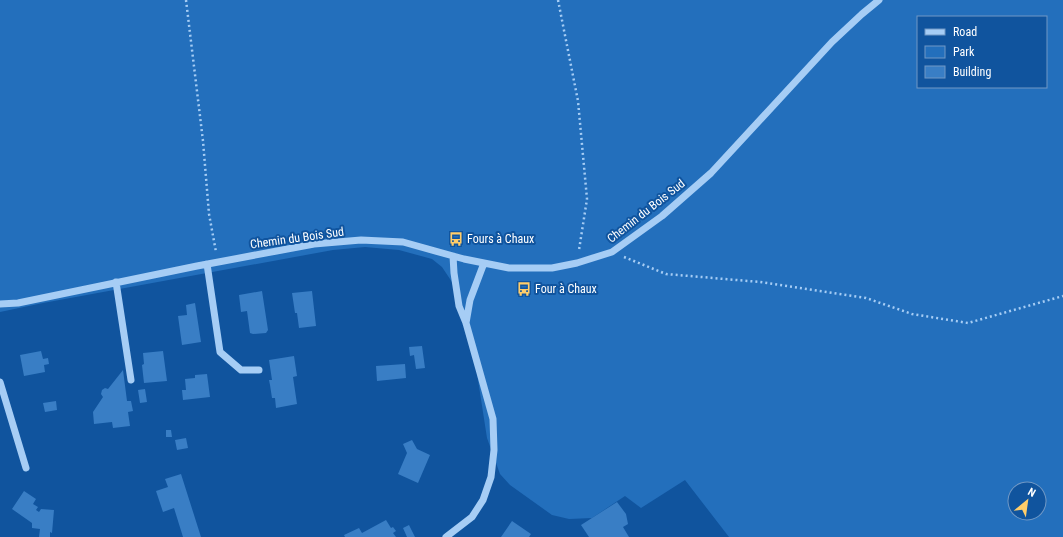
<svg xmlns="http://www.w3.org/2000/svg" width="1063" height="537" font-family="'Roboto Condensed',sans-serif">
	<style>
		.green { fill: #236fbc; fill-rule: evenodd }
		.building { fill: #397ec5 }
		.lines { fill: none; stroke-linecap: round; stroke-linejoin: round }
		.path { stroke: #a6cdf5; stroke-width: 2.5; stroke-dasharray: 2 3; stroke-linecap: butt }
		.minor { stroke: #a6cdf5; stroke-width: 7 }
		.labels { text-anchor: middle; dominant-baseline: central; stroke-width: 4; stroke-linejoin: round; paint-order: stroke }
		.street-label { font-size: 12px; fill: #fff; stroke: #10549e }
		.poi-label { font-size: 12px; fill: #fff; stroke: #10549e; text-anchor: start }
	</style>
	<rect width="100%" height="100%" fill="#10549e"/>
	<path class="green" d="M0 0H1063V537H729L685 480 641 508 625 496 592 518 569 519 552 515 510 485 500 474 487 438 476 367 452 282 442 267 432 259 399 250 365 247 333 250 43 303 0 312ZM918 17H1046V87H918ZM1015 489H1039V513H1015Z"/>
	<path class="building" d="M262 291 268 330 266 333 253 334 250 333 247 311 241 312 239 295Z
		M312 291 316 326 299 328 297 313H295L292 293Z
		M195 303 201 342 182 345 178 316 187 315 186 305Z
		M422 346 425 368 416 369 414 355 410 356 409 347Z
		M41 351 43 359 48 358 49 364 44 365 45 372 24 376 20 355Z
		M163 351 167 381 144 383 142 365 144 364 143 353Z
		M294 356 297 376 293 377 297 404 276 408 275 398H272L270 385 269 380H272L269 360Z
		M405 364 406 378 377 381 376 366Z
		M123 370 127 401H131L133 411 128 412 130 426 113 428 112 422 94 424 93 412 103 397 101 394 102 390 105 388 108 389Z
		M207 374 210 397 183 400 182 390H186L185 379 195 378V375Z
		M145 389 147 402 140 403 138 390Z
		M56 401 57 410 45 412 43 403Z
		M166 430H171L172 437H166Z
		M186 438 188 448 177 450 175 440Z
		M412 440 417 449 430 455 418 483 398 474 407 453 403 444Z
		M181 474 201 537H183L174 508 163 512 156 491 168 487 165 479Z
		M24 491 36 499 33 504 38 507 36 510 39 512 41 509 54 510 52 533 50 532V537H39L40 529 32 528V523L12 509Z
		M617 502 626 514 628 524 623 527 629 537H589L581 525Z
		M386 520 391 528 393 527 396 531 393 533 396 537H345L344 535 359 528 362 533Z
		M512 521 531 534 529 537H501Z
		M409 525 415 537H407L403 528Z"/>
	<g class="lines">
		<path class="path" d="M186 0 203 141 209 214 216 252
			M558 0 578 101 587 199 579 250
			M624 257 666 274 760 282 866 298 912 314 968 323 1063 296"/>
		<path class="minor" d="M207 264 220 352 241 370H259
			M116 282 131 380
			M0 304 18 303 197 266 314 244 361 240 403 242 464 259 509 268H552L577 263 612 252 662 216 711 173 832 42 862 14 879 0
			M466 323 470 300 484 263
			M0 382 26 468
			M446 537 472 517 483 500 491 477 494 450 493 419 466 323 459 306 454 273 453 256"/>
	</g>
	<defs>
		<symbol id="bus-bare" viewBox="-9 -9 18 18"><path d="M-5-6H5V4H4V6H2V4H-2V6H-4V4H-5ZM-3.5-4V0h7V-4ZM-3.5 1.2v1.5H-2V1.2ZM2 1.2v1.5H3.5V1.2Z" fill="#ffcd6a" stroke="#10549e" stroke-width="2.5" paint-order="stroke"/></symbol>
	</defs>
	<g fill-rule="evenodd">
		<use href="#bus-bare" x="446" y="229" width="20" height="20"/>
		<use href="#bus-bare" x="514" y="279" width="20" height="20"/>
	</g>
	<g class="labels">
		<g class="street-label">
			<text transform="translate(646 211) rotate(-38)">Chemin du Bois Sud</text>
			<text transform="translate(297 238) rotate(-8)">Chemin du Bois Sud</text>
		</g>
		<g class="poi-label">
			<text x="467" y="239">Fours à Chaux</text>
			<text x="535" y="289">Four à Chaux</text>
		</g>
	</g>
	<rect x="917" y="16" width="130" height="72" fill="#10549e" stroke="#7098c5"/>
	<rect x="925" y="29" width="20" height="6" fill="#a6cdf5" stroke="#7098c5"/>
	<text x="953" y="36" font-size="12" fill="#ffffff">Road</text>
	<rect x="925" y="46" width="20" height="12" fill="#236fbc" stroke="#7098c5"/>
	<text x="953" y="56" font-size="12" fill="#ffffff">Park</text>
	<rect x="925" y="66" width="20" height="12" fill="#397ec5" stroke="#7098c5"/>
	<text x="953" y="76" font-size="12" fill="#ffffff">Building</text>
	<g transform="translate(1027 501) rotate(29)"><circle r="19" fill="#10549e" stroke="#7098c5"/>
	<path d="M0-3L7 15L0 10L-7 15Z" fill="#ffcd6a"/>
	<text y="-6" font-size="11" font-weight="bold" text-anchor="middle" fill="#ffffff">N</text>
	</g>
</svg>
